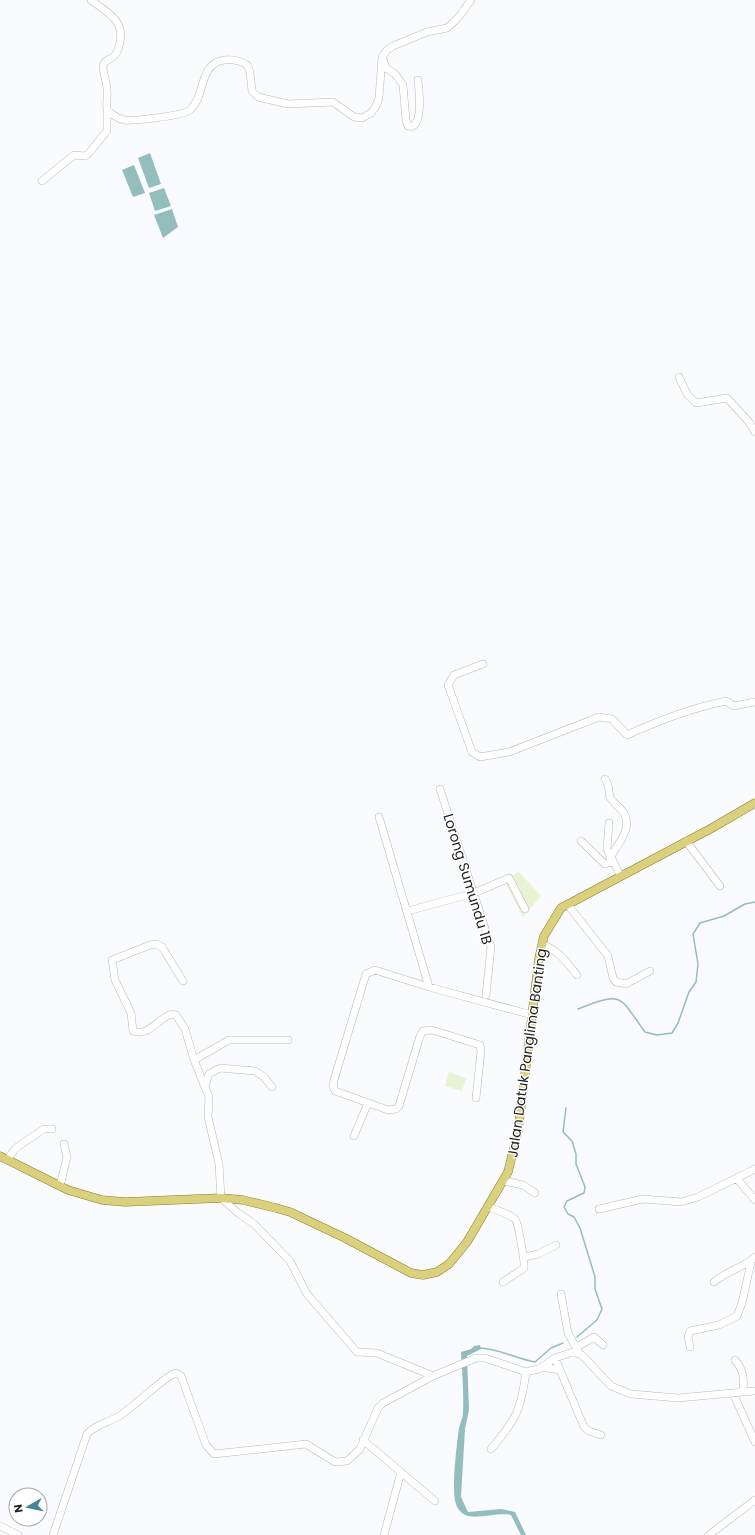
<svg xmlns="http://www.w3.org/2000/svg" width="755" height="1535" font-family="Poppins,sans-serif">
	<style>
		.green { fill: #e8f3d3 }
		.water { fill: #94bdbe }
		.lines { fill: none; stroke-linecap: round; stroke-linejoin: round }
		.stream { stroke: #94bdbe; stroke-width: 1.5 }
		.minor-casing { stroke: #b8b9bd; stroke-width: 8 }
		.major-casing { stroke: #8a7f26; stroke-width: 9 }
		.minor { stroke: #fff; stroke-width: 7 }
		.major { stroke: #dad07d; stroke-width: 8 }
		.labels { text-anchor: middle; dominant-baseline: central; stroke-width: 3; stroke-linejoin: round; paint-order: stroke }
		.street-label { font-size: 14px; fill: #222223; stroke: #fff }
	</style>
	<rect width="100%" height="100%" fill="#f9fbfe"/>
	<path class="green" d="M519 872 541 896 523 917 504 880Z
		M449 1072 466 1078 462 1091 445 1086Z"/>
	<path class="water" d="M150 153 161 184 149 188 138 158Z
		M134 165 145 193 133 197 122 170Z
		M164 188 171 206 155 211 149 193Z
		M172 209 178 227 163 238 154 215Z
		M480 1345 481 1349 467 1356 469 1410 465 1429 461 1497 468 1512 501 1509 515 1512 526 1535H521L511 1515C498 1512 475 1520 465 1515 461 1513 457 1508 456 1504 451 1491 457 1442 459 1428 460 1423 463 1418 463 1413 464 1393 462 1372 461 1352L471 1349 474 1346Z"/>
	<g class="lines">
		<path class="stream" d="M578 1009C624 991 618 995 645 1032L657 1035 672 1033 678 1023 689 992 696 982 698 964 693 934 700 923 724 916 745 904 755 902
			M566 1108 563 1132 572 1141 576 1154V1164L585 1187 584 1193 567 1201 564 1207 568 1214 574 1217 580 1228 595 1277V1289L602 1309 597 1320 577 1337
			M479 1348C498 1348 516 1359 535 1362L551 1348 563 1343"/>
		<defs>
			<path id="minor" d="M91 0C105 11 125 20 120 42 119 47 118 53 114 56 110 60 104 60 103 66 103 74 107 82 107 90 108 96 106 103 107 109 109 113 119 119 124 120 134 121 183 116 190 110 206 96 198 64 224 60 233 59 240 60 247 65L250 72 252 91 258 97 288 104 333 102 354 117 362 118 371 113 376 106 379 98 382 57 387 50 393 46 427 32 447 28 458 18 471 0
				M383 59 386 68 395 74 403 85 406 121 408 126C424 131 419 89 418 80
				M42 181 74 155 85 156 88 154 107 131V111
				M679 377 687 394 696 403 727 398 749 422 755 432
				M483 664 454 675 448 685 472 752 480 757 509 752 599 717 612 719 627 735C660 720 691 708 726 701L734 706 755 702
				M605 779C610 785 608 790 610 797 613 803 620 807 624 813 633 829 617 845 610 858
				M440 789 491 947 486 995
				M379 817 429 987
				M609 823 607 849 620 875
				M581 841 605 864 612 862
				M686 841 720 886
				M568 905 608 956 613 978 616 982 626 984 650 971
				M408 911 474 893 509 878 525 909
				M542 945C558 949 567 963 577 975
				M183 981 162 947 156 944 150 945 112 960 115 980 131 1013 133 1031C149 1037 158 1018 172 1014L176 1015 185 1029 194 1060 209 1097 208 1117 219 1164 221 1198 238 1213 254 1224 290 1261 307 1294 357 1352 377 1353 433 1376 476 1358H485L526 1372 539 1369 555 1358 573 1352 582 1355 611 1386 631 1394 678 1398 755 1391
				M194 1060 229 1040H288
				M205 1086 209 1074 220 1068 255 1071 264 1077 272 1087
				M476 1098 481 1051 480 1045 432 1030 423 1031 420 1036 399 1106 396 1109 388 1110 335 1091 333 1086 334 1080 366 974 375 970 429 987 532 1015
				M354 1136 368 1103
				M7 1160 15 1149 20 1145 44 1129H52
				M737 1179 755 1200
				M504 1181 523 1185 535 1193
				M60 1186 67 1157 64 1144
				M489 1207C497 1211 508 1213 515 1219 518 1221 525 1263 524 1268L503 1282
				M599 1209 643 1199 681 1202 698 1197 755 1169
				M524 1257 538 1254 556 1245
				M714 1282C726 1271 745 1267 755 1257
				M561 1294 568 1333 579 1353
				M577 1347 594 1337 603 1345
				M690 1347 688 1337 690 1331 719 1325 737 1316 742 1303 751 1262
				M555 1358 584 1427 589 1431 601 1435
				M735 1360C744 1370 744 1380 743 1392
				M542 1367 560 1370
				M733 1393 755 1442
				M363 1440 435 1501
				M491 1449C516 1420 521 1410 526 1372
				M0 1526 18 1535
				M53 1535 87 1434C96 1424 108 1423 119 1416 138 1404 153 1386 173 1374L176 1373 181 1376 206 1445 214 1454 306 1444 335 1462 347 1461 360 1449 378 1408 383 1403 433 1376
				M384 1535 401 1472
				M709 1535 755 1500"/>
			<path id="major" d="M0 1156 68 1190 102 1200 125 1202 221 1198 243 1200 276 1208 290 1212 345 1238 411 1273 423 1275 437 1272 449 1264 467 1242 508 1172 518 1131 539 958 544 936 561 908 712 828 755 803"/>
		</defs>
		<use href="#minor" class="minor-casing"/>
		<use href="#major" class="major-casing"/>
		<use href="#minor" class="minor"/>
		<use href="#major" class="major"/>
	</g>
	<g class="labels">
		<g class="street-label">
			<text transform="translate(468 879) rotate(73)">Lorong Sumundu 1B</text>
			<text transform="translate(527 1053) rotate(-82)">Jalan Datuk Panglima Banting</text>
		</g>
	</g>
	<g transform="translate(28 1507) rotate(261)"><circle r="19" fill="#ffffff" stroke="#a7a7a7"/>
	<path d="M0-3L7 15L0 10L-7 15Z" fill="#448597"/>
	<text y="-6" font-size="11" font-weight="bold" text-anchor="middle" fill="#222223">N</text>
	</g>
</svg>
